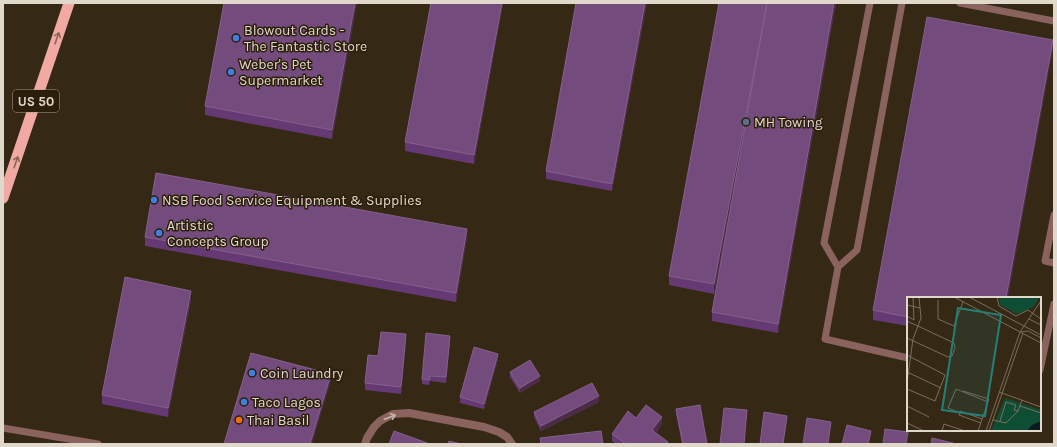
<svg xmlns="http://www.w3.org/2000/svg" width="1057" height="447" font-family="Karla,sans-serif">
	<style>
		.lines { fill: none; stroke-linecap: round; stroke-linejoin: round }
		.service { stroke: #8a635f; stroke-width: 7 }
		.minor { stroke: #8a635f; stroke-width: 8 }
		.trunk { stroke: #f0aaa3; stroke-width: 11 }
		.wall { fill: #653a74 }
		.shaded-wall { fill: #4c2c49 }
		.building { fill: #734b7d; stroke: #84618a }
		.oneway { stroke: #8e6456 }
		.oneway2 { stroke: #c7b5ab }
		.shop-dot { fill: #3f7fe0; stroke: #2b1e0a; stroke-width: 1.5 }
		.service-dot { fill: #5c6f8a; stroke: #2b1e0a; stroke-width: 1.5 }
		.food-dot { fill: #e8710a; stroke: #2b1e0a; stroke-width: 1.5 }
		.labels { text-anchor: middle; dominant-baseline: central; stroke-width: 3; stroke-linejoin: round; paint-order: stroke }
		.shield { fill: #2b1e0a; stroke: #aaa092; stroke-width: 1 }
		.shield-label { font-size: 13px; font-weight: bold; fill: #e1d8cc }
		.poi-label { font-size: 14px; fill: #e1d8cc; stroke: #2b1e0a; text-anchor: start }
		.inset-road { fill: none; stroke: #7a6e5e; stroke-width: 1 }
		.view { fill: #248077; fill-opacity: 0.15; stroke: #248077; stroke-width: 2 }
		.inset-edge { fill: none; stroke: #e1d8cc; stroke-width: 2 }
	</style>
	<rect width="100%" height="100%" fill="#352814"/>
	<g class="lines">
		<path class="service" d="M902 3 857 250 838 267 825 339 908 358
			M960 3 1054 21
			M1054 215 1045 261 1054 263
			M838 267 824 243 870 3
			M1040 370 1054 304
			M3 428 98 444"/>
		<path class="minor" d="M365 444 367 438 374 427 380 421 393 414 409 413 484 427 499 432 507 437 512 444"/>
		<path class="trunk" d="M3 198 69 3"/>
	</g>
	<path class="wall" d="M224 3H357L332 139 205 115V106Z
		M431 3H503L474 164 405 151V142Z
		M576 3H647L612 191 546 179V171Z
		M719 3H836L778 333 712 321V312L740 157 714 294 669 285V276Z
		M1053 49 908 298V326L873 320V310Z
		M145 237 467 238 456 302 145 246Z
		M191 300 168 417 102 404V395Z
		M450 341 446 383 430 381 429 385 422 384V379Z
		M406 342 401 394 365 390V383L378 356Z
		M498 359 484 409 460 403V397Z
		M510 372 540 381 520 393 510 377Z
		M599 402 541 431 534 417V412Z
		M676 409 707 444H682L676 414Z
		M662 424 656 433 668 444H616L612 441V434Z"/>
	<path class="shaded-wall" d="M355 3H357L332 139V130Z
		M502 3H503L474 164V155Z
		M645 3H647L612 191V184Z
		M767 3H769L714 294V284Z
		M834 3H836L778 333V324Z
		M1053 40V49L1008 298H1006Z
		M467 229V238L456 302V293Z
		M191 291V300L168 417V408Z
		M406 334V342L401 394V387Z
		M450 336V341L446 383V377Z
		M498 354V359L484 409V404Z
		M331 374V381L312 444H310Z
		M540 376V381L520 393V388Z
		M599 396V402L541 431V426Z
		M787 416V421L783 444Z
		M662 417V424L652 437V430Z
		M871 431V436L869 444H868Z"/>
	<path class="building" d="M224 3H355L332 130 205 106Z
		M431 3H502L474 155 405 142Z
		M576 3H645L612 184 546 171Z
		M719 3H767L714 284 669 276Z
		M767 3H834L778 324 712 312Z
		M927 17 1053 40 1006 298H908V317L873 310Z
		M156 173 467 229 456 293 145 237Z
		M125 277 191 291 168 408 102 395Z
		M381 332 406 334 401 387 365 383 368 355 378 356Z
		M426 333 450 336 446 377 430 376 429 380 422 379Z
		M474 347 498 354 484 404 460 397Z
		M251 353 331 374 310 444H224Z
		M530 360 540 376 520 388 510 372Z
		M592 383 599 396 541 426 534 412Z
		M646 405 662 417 652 430 668 442 667 444H626L612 434 628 411 636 418Z
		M700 405 707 444H683L676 409Z
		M724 408 747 410 744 444H720Z
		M764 412 787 416 783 444H760Z
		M807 418 831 422 828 444H803Z
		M847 425 871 431 868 444H842Z
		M885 429 908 432 906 444H883Z
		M394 431 430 444H389Z
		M601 431 603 444H541L540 438Z
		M932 438 953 443 952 444H931Z
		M449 441 461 444H448Z"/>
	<defs><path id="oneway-shaft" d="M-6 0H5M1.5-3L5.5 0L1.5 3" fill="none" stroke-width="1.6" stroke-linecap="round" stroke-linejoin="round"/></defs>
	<g class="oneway">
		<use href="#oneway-shaft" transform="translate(57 38) rotate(-71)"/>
		<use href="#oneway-shaft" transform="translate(16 162) rotate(-71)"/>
	</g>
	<use class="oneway2" href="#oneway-shaft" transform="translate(390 417) rotate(-21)"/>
	<g class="shop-dot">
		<circle cx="236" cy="38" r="4"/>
		<circle cx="231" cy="72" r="4"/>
		<circle cx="154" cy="200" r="4"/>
		<circle cx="159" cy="233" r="4"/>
		<circle cx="252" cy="373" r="4"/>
		<circle cx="244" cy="402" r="4"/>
	</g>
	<circle class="service-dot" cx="746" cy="122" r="4"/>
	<circle class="food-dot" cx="239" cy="420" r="4"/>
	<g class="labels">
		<rect class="shield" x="13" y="90" width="46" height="22" rx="3"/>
		<g class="shield-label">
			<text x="36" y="101">US 50</text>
		</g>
		<g class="poi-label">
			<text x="244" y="30">Blowout Cards -<tspan x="244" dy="16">The Fantastic Store</tspan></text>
			<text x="239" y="64">Weber's Pet<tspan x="239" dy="16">Supermarket</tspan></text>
			<text x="754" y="122">MH Towing</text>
			<text x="162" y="200">NSB Food Service Equipment &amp; Supplies</text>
			<text x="167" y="225">Artistic<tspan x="167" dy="16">Concepts Group</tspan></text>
			<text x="260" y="373">Coin Laundry</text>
			<text x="252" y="402">Taco Lagos</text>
			<text x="247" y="420">Thai Basil</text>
		</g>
	</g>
	<g transform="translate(907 297)">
		<rect width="134" height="134" fill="#352814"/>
		<path d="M92 0H133L126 10 110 17 93 8ZM98 101 134 113V124L120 134H84Z" fill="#0e4e34"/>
		<path d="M134 124V134H120L125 128Z" fill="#0b1a1f"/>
		<path class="inset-road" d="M47 0 134 46M62 0 134 38M90 0 92 9 109 19 121 13 134 22M31 3V22L47 29 56 5M0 8 13 11M0 19 7 23 6 0M122 22 134 28M0 24 47 46 48 51 45 59 41 60 0 41M113 35 121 34 134 41M0 58 38 78 28 104 0 92M0 75 34 91M0 86 6 42 14 21 12 0M56 94 82 102 71 134M92 95 134 110M0 109 22 120M113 109 134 116M53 116 41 111 49 92 81 105M86 123 99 126 111 114 115 103M93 124 99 105 109 108 107 113 111 114M0 126 17 134M74 126 52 118 53 114 75 122M35 134 37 127 58 134M79 134 113 35 134 4M82 134 116 36"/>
		<path class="view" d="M51 11 94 18 78 119 35 113Z"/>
		<rect width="134" height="134" class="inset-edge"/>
	</g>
	<rect width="1057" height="447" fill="none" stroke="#e1d8cc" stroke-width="8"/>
</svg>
